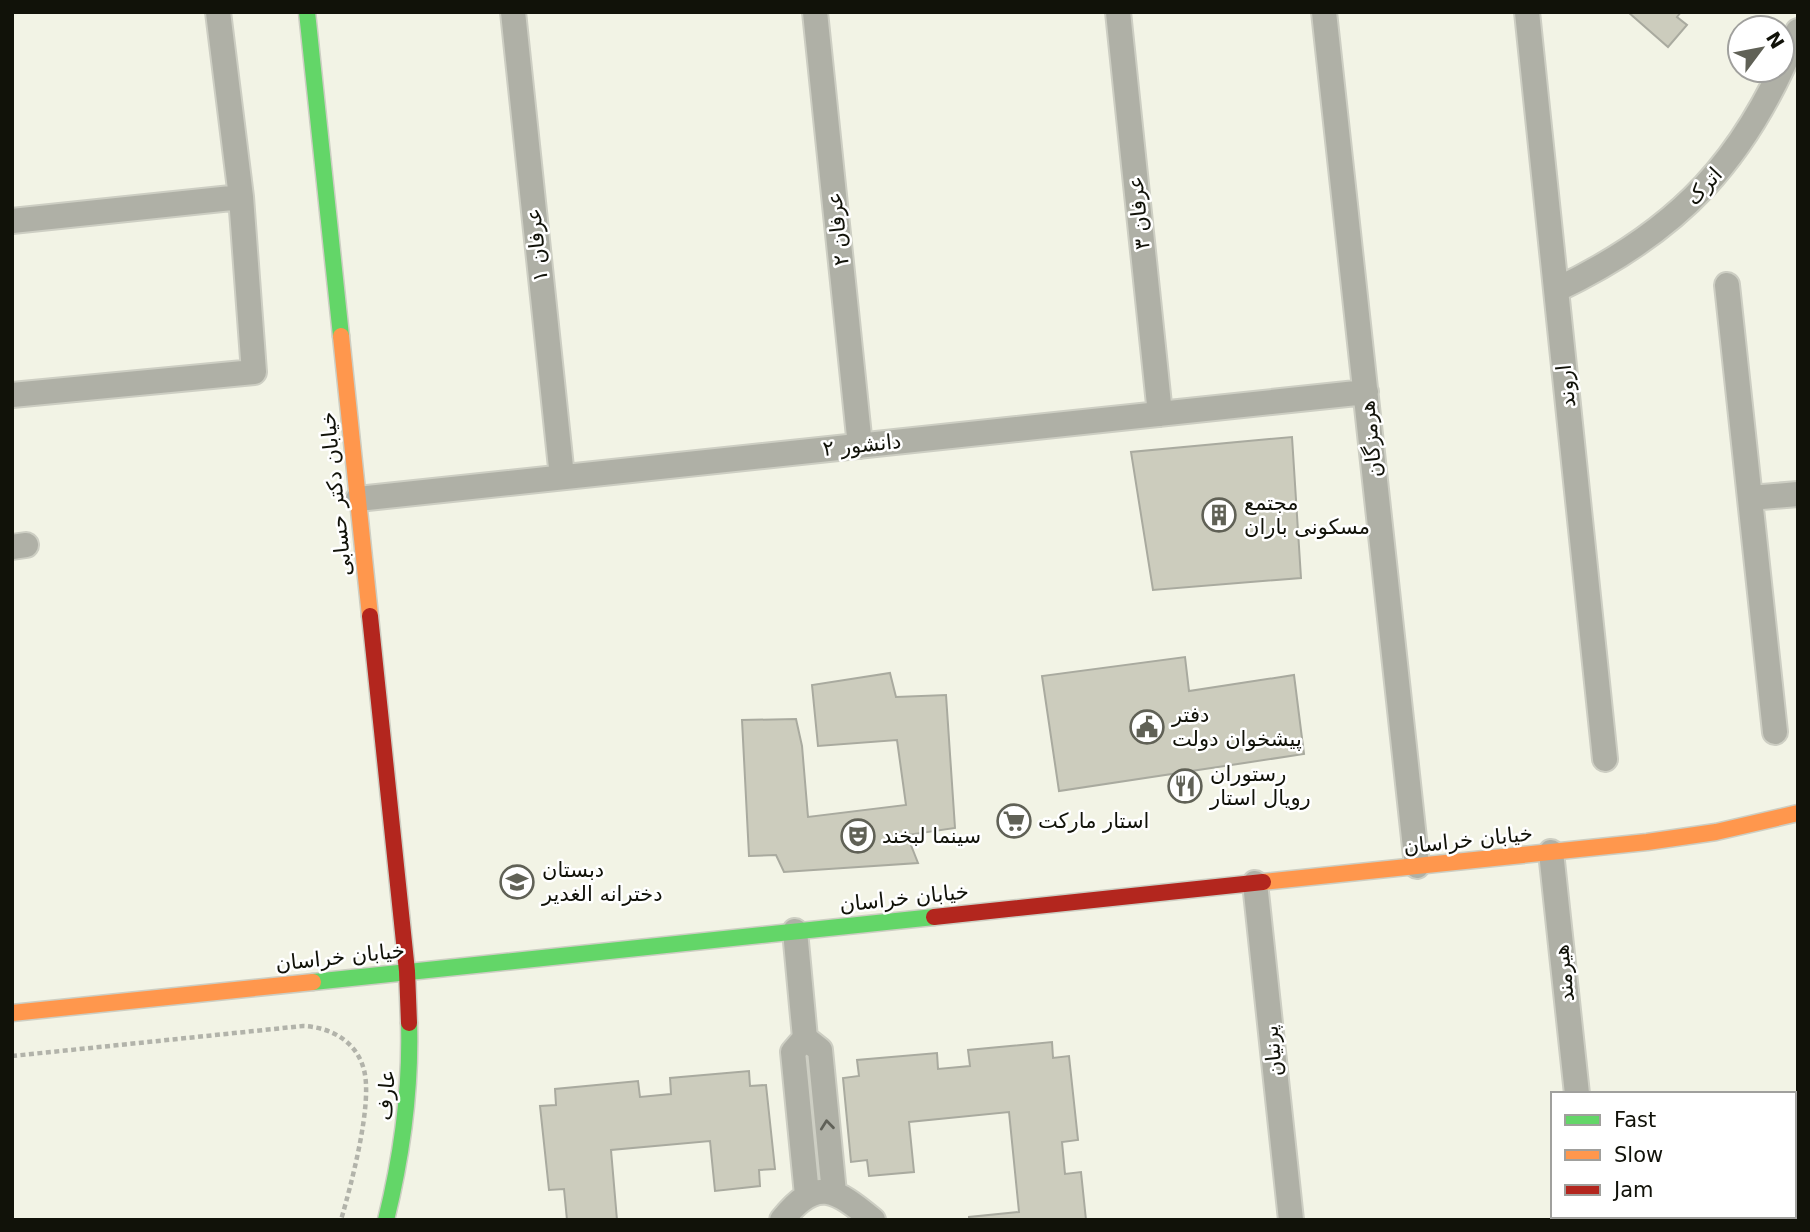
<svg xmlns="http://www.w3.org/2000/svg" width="1810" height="1232" font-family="'DejaVu Sans',Vazirmatn,sans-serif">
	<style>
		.building { fill: #ccccbd; stroke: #a9aa9f; stroke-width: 2 }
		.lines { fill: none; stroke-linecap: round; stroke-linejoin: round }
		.street-casing { stroke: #cdcec3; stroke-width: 28 }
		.fast-casing { stroke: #cdcec3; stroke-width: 19 }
		.slow-casing { stroke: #cdcec3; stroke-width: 19 }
		.jam-casing { stroke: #cdcec3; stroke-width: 19 }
		.path { stroke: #b2b3aa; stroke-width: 4.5; stroke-dasharray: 5 3.5; stroke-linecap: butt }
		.street { stroke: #afb0a6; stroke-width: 24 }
		.fast { stroke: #63d668; stroke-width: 16 }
		.slow { stroke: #ff974d; stroke-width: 16 }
		.jam { stroke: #b3261e; stroke-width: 16 }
		.oneway { stroke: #606158 }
		.labels { text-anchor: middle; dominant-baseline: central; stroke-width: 5; stroke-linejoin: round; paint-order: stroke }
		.street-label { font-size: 21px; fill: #111209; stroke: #fff }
		.poi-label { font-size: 21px; fill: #111209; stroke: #fff; text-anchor: start }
	</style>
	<rect width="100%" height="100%" fill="#f2f3e5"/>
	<path class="building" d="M1628 12H1681L1677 17 1687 25 1668 47Z
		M1292 437 1301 578 1153 590 1131 452Z
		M1185 657 1189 691 1294 675 1304 754 1059 791 1042 676Z
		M890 673 896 697 946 695 955 828 907 835 918 863 784 872 776 855 749 856 742 720 796 719 802 746 808 817 906 805 897 740 818 746 812 685Z
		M1052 1042 1053 1058 1069 1056 1078 1140 1062 1142 1065 1174 1081 1172 1086 1220H969V1217L1019 1212 1009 1112 909 1122 914 1172 869 1176 867 1160 851 1162 843 1078 859 1076 857 1060 937 1053 938 1069 970 1066 968 1050Z
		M749 1071 750 1086 766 1085 775 1169 759 1170 760 1186 715 1191 710 1141 611 1150 617 1220H567L564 1189 549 1190 540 1106 556 1105 555 1089 638 1081 640 1097 671 1094 670 1078Z"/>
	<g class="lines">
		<defs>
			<path id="street" d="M513 12 562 477
				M815 12 860 446
				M1118 12 1160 414
				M1324 12 1417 866
				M1527 12 1605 759
				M12 221 241 197
				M1727 285 1775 732
				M1556 290C1680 231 1747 159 1798 31
				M12 395 254 372 241 197 218 12
				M1750 498 1798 494
				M358 499 1366 392
				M12 547 26 545
				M1551 852 1577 1094
				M1255 883 1291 1220
				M795 931 805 1038
				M807 1195 793 1052 805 1038 820 1050 834 1193
				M1589 1216 1590 1220
				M782 1220C817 1176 835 1189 873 1220"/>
			<path id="fast" d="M307 12 341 336
				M313 982 934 917
				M386 1220C402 1155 411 1090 409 1023"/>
			<path id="slow" d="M341 336 370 616
				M1263 882 1647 842 1716 832 1798 813
				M12 1013 313 982"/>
			<path id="jam" d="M370 616 407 971 409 1023
				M934 917 1263 882"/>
		</defs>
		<use href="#street" class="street-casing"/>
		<use href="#fast" class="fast-casing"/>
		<use href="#slow" class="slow-casing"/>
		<use href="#jam" class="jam-casing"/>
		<path class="path" d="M12 1056 303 1026C331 1027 357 1042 364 1070 373 1104 351 1185 341 1220"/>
		<use href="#street" class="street"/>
		<use href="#fast" class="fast"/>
		<use href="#slow" class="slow"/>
		<use href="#jam" class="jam"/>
	</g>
	<defs><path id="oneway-chevron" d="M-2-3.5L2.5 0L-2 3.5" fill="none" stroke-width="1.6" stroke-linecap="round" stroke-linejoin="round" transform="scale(1.75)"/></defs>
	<use class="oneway" href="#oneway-chevron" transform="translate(827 1125) rotate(-96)"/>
	<defs>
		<symbol id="building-ring" viewBox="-11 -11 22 22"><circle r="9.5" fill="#fff" stroke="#606156" stroke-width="1.5"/><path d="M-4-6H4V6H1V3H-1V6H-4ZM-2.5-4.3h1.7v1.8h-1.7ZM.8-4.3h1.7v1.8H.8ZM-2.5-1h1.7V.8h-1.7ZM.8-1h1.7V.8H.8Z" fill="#606156"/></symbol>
		<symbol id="civic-ring" viewBox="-11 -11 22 22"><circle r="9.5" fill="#fff" stroke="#606156" stroke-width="1.5"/><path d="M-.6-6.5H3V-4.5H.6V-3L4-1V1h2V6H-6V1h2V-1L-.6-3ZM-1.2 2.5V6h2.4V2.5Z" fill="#606156"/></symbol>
		<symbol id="restaurant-ring" viewBox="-11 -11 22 22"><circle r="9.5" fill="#fff" stroke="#606156" stroke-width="1.5"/><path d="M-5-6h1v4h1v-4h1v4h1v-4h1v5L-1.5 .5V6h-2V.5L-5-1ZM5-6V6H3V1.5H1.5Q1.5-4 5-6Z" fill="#606156"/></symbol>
		<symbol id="supermarket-ring" viewBox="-11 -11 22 22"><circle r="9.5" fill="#fff" stroke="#606156" stroke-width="1.5"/><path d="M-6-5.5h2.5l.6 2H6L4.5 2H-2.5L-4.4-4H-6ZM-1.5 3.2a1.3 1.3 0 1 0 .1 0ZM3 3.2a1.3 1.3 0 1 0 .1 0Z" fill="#606156"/></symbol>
		<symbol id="theatre-ring" viewBox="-11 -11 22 22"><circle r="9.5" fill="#fff" stroke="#606156" stroke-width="1.5"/><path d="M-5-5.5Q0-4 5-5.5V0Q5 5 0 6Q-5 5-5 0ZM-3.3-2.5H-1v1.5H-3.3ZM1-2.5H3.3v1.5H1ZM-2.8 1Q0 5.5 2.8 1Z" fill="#606156"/></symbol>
		<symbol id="school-ring" viewBox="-11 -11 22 22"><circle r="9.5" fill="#fff" stroke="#606156" stroke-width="1.5"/><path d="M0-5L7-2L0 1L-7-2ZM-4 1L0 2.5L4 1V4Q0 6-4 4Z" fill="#606156"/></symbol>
	</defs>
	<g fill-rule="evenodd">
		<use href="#building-ring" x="1200" y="496" width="38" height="38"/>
		<use href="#civic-ring" x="1128" y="708" width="38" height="38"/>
		<use href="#restaurant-ring" x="1166" y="767" width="38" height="38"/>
		<use href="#supermarket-ring" x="995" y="802" width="38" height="38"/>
		<use href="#theatre-ring" x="839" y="817" width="38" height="38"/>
		<use href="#school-ring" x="498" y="863" width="38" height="38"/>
	</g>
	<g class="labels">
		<g class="street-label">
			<text transform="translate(1704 186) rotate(-47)">اترک</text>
			<text transform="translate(1139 213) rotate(-96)">عرفان ۳</text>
			<text transform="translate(838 229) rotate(-96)">عرفان ۲</text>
			<text transform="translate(537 245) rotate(-96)">عرفان ۱</text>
			<text transform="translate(1566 386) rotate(-96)">اروند</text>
			<text transform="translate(1371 439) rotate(-96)">هرمزگان</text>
			<text transform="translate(862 445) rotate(-6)">دانشور ۲</text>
			<text transform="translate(336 494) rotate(-96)">خیابان دکتر حسابی</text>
			<text transform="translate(1468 840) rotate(-6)">خیابان خراسان</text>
			<text transform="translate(904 898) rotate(-6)">خیابان خراسان</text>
			<text transform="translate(340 957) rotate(-6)">خیابان خراسان</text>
			<text transform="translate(1564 973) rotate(-96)">هیرمند</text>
			<text transform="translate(1273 1051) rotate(-96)">پرنیان</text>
			<text transform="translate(386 1095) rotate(-85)">عارف</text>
		</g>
		<g class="poi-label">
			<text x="1244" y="503">مجتمع<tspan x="1244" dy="24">مسکونی باران</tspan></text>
			<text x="1172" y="715">دفتر<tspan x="1172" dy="24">پیشخوان دولت</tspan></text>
			<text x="1210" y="774">رستوران<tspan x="1210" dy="24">رویال استار</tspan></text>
			<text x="1038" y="821">استار مارکت</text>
			<text x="882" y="836">سینما لبخند</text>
			<text x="542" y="870">دبستان<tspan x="542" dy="24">دخترانه الغدیر</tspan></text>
		</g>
	</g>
	<rect width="1810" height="1232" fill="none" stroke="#111209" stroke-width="28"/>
	<rect x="1551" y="1092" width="245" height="126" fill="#ffffff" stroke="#a0a09d" stroke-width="2"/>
	<rect x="1565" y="1115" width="35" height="10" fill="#63d668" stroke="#a0a09d" stroke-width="2"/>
	<text x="1614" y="1127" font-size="21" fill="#111209">Fast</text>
	<rect x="1565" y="1150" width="35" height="10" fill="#ff974d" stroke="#a0a09d" stroke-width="2"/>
	<text x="1614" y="1162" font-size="21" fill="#111209">Slow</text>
	<rect x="1565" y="1185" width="35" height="10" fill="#b3261e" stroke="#a0a09d" stroke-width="2"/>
	<text x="1614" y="1197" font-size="21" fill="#111209">Jam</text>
	<g transform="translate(1761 49) rotate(58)"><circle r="33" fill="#ffffff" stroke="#a0a09d" stroke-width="2"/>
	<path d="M0-5L12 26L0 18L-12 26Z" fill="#606156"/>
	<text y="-10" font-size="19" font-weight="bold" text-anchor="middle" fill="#111209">N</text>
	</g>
</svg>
